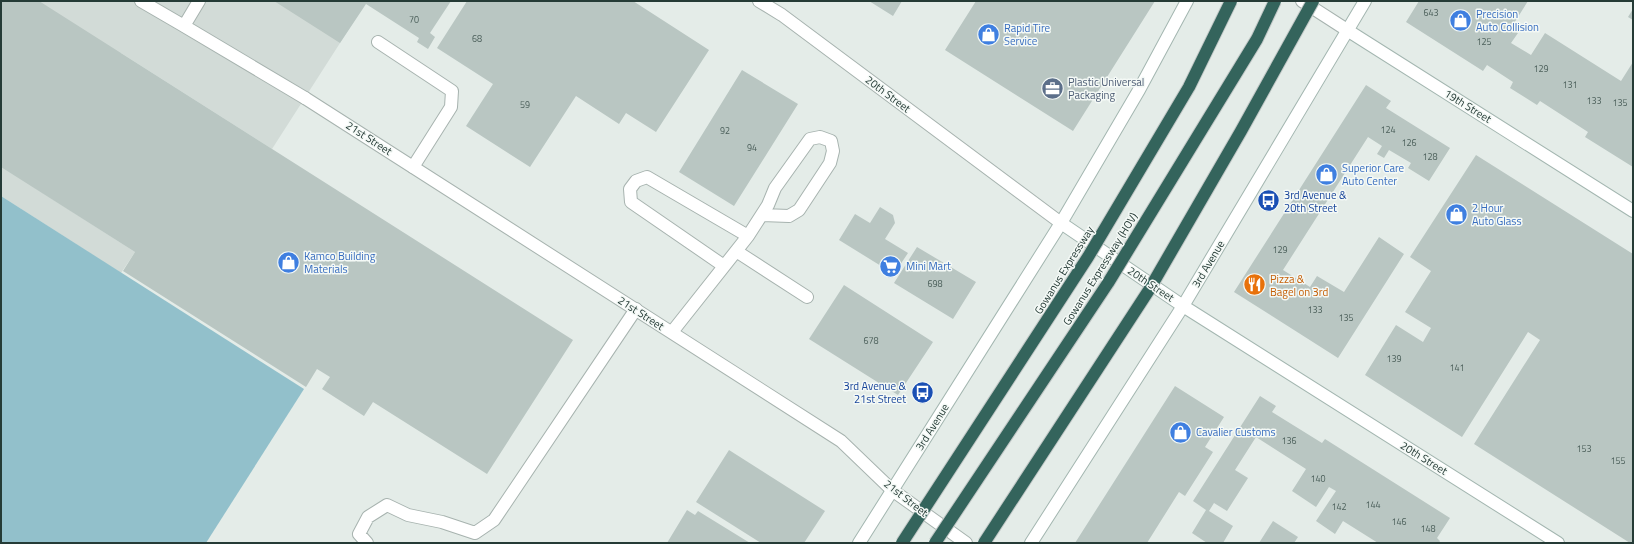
<svg xmlns="http://www.w3.org/2000/svg" width="1634" height="544" font-family="'Titillium Web',sans-serif">
	<style>
		.built { fill: #d2dbd7 }
		.water { fill: #92c0cb }
		.building { fill: #b9c6c2 }
		.lines { fill: none; stroke-linecap: round; stroke-linejoin: round }
		.service-casing { stroke: #a7b3af; stroke-width: 14 }
		.minor-casing { stroke: #a7b3af; stroke-width: 14 }
		.tertiary-casing { stroke: #a7b3af; stroke-width: 14 }
		.secondary-casing { stroke: #a3b6b0; stroke-width: 14 }
		.service { stroke: #fff; stroke-width: 12 }
		.minor { stroke: #fff; stroke-width: 12 }
		.tertiary { stroke: #fff; stroke-width: 12 }
		.secondary { stroke: #fff; stroke-width: 12 }
		.motorway-bridge-casing { stroke: #c2c8c7; stroke-width: 14; stroke-linecap: butt }
		.motorway-bridge { stroke: #34645c; stroke-width: 12 }
		.labels { text-anchor: middle; dominant-baseline: central; stroke-width: 3; stroke-linejoin: round; paint-order: stroke }
		.number-label { font-size: 9px; fill: #4a5e59 }
		.shop-label { font-size: 11px; fill: #366cbe; stroke: #f4f9f6; text-anchor: start }
		.service-label { font-size: 11px; fill: #4e5e75; stroke: #f4f9f6; text-anchor: start }
		.street-label { font-size: 11px; fill: #253b36; stroke: #f4f9f6 }
		.transit-label { font-size: 11px; fill: #164399; stroke: #f4f9f6; text-anchor: start }
		.food-label { font-size: 11px; fill: #c56008; stroke: #f4f9f6; text-anchor: start }
	</style>
	<rect width="100%" height="100%" fill="#e4ece8"/>
	<path class="built" d="M1 1H367L272 149 121 53 35 188 135 252 121 273 1 196Z"/>
	<path class="water" d="M1 196 304 389 206 543H1Z"/>
	<path class="building" d="M1 1H39L573 340 487 474 373 402 364 416 322 389 330 377 317 369 306 387 123 271 135 252 1 167Z
		M274 1H451L430 33 435 37 428 49 417 42 419 38 366 4 340 43Z
		M467 1H633L709 50 656 132 626 113 619 124 576 96 530 167 466 126 493 84 437 48Z
		M869 1H902L893 16Z
		M976 1H1155L1073 131 945 50Z
		M1419 1H1528L1511 28 1518 33 1511 43 1531 55 1545 33 1621 81 1633 62V167L1585 137 1588 132 1540 101 1537 105 1510 88 1513 82 1487 65 1483 71 1406 22Z
		M1633 9V20L1628 17Z
		M742 70 798 104 734 206 679 172Z
		M1366 85 1391 101 1386 108 1450 148 1429 181 1408 168 1411 163 1389 150 1384 158 1377 154 1382 146 1368 137 1283 270 1310 287 1317 276 1344 292 1379 237 1404 254 1338 358 1234 292Z
		M1476 155 1633 254V543H1630L1474 444 1540 340 1528 332 1462 437 1365 375 1396 325 1423 342 1431 328 1405 312 1431 271 1410 257Z
		M880 207 893 215 895 223 885 239 908 253 894 274 839 240 855 214 870 223Z
		M917 247 976 282 953 319 894 283Z
		M844 285 933 342 898 395 809 339Z
		M1175 386 1224 417 1205 447 1213 452 1185 496 1179 492 1147 543H1075Z
		M1260 396 1276 406 1272 412 1322 443 1325 439 1450 518 1437 538 1440 541 1439 543H1378L1343 521 1335 534 1316 521 1336 491 1329 487 1316 507 1292 491 1306 469 1256 437 1235 470 1248 478 1227 511 1214 503 1209 511 1233 526 1223 543H1207L1192 533 1206 510 1193 501Z
		M729 450 825 511 804 543H761L696 502Z
		M687 510 695 515 698 511 750 543H667Z
		M1273 521 1298 537 1294 543H1259Z"/>
	<g class="lines">
		<defs>
			<path id="service" d="M141 1 184 26
				M199 1 184 26 305 98
				M378 42 452 91 451 107 413 167
				M736 251 807 297
				M724 266 631 202 630 189 636 181 647 177 748 236
				M672 332 748 236 768 205 775 188 810 139 820 137 831 141 833 151 830 163 799 210 789 216 762 215
				M367 543 359 534 368 517 387 505 408 515 442 522 475 533 494 520 636 309"/>
			<path id="minor" d="M759 1 782 15 1061 223
				M305 98 841 441 892 490 966 543"/>
			<path id="tertiary" d="M1302 1 1347 30"/>
			<path id="secondary" d="M1347 30 1633 211
				M1061 223 1183 306 1558 543
				M859 543 1061 223 1139 90 1187 1
				M1031 543 1183 306 1365 1"/>
		</defs>
		<use href="#service" class="service-casing"/>
		<use href="#minor" class="minor-casing"/>
		<use href="#tertiary" class="tertiary-casing"/>
		<use href="#secondary" class="secondary-casing"/>
		<use href="#service" class="service"/>
		<use href="#minor" class="minor"/>
		<use href="#tertiary" class="tertiary"/>
		<use href="#secondary" class="secondary"/>
		<defs>
			<path id="motorway-bridge" d="M902 543 1088 257 1189 87 1231 1
				M935 543 1108 283 1257 39 1275 1
				M984 543 1149 290 1241 131 1313 1"/>
		</defs>
		<use href="#motorway-bridge" class="motorway-bridge-casing"/>
		<use href="#motorway-bridge" class="motorway-bridge"/>
	</g>
	<defs>
		<symbol id="shop-disc" viewBox="-11 -11 22 22"><circle r="9.5" fill="#3f7fe0" stroke="#f4f9f6"/><path d="M-5-2.5h2.3a2.7 3.5 0 0 1 5.4 0H5L5.5 6h-11ZM-1.5-2.5h3a1.5 2.3 0 0 0-3 0Z" fill="#fff"/></symbol>
		<symbol id="office-disc" viewBox="-11 -11 22 22"><circle r="9.5" fill="#5c6f8a" stroke="#f4f9f6"/><path d="M-6-3h4V-5.5h4V-3h4V5H-6ZM-1-4.5V-3h2v-1.5ZM-6 0V1H6V0Z" fill="#fff"/></symbol>
		<symbol id="bus-disc" viewBox="-11 -11 22 22"><circle r="9.5" fill="#1a4fb4" stroke="#f4f9f6"/><path d="M-5-6H5V4H4V6H2V4H-2V6H-4V4H-5ZM-3.5-4V0h7V-4ZM-3.5 1.2v1.5H-2V1.2ZM2 1.2v1.5H3.5V1.2Z" fill="#fff"/></symbol>
		<symbol id="supermarket-disc" viewBox="-11 -11 22 22"><circle r="9.5" fill="#3f7fe0" stroke="#f4f9f6"/><path d="M-6-5.5h2.5l.6 2H6L4.5 2H-2.5L-4.4-4H-6ZM-1.5 3.2a1.3 1.3 0 1 0 .1 0ZM3 3.2a1.3 1.3 0 1 0 .1 0Z" fill="#fff"/></symbol>
		<symbol id="restaurant-disc" viewBox="-11 -11 22 22"><circle r="9.5" fill="#e8710a" stroke="#f4f9f6"/><path d="M-5-6h1v4h1v-4h1v4h1v-4h1v5L-1.5 .5V6h-2V.5L-5-1ZM5-6V6H3V1.5H1.5Q1.5-4 5-6Z" fill="#fff"/></symbol>
	</defs>
	<g fill-rule="evenodd">
		<use href="#shop-disc" x="1448" y="8" width="25" height="25"/>
		<use href="#shop-disc" x="976" y="22" width="25" height="25"/>
		<use href="#office-disc" x="1040" y="76" width="25" height="25"/>
		<use href="#shop-disc" x="1314" y="162" width="25" height="25"/>
		<use href="#bus-disc" x="1256" y="188" width="25" height="25"/>
		<use href="#shop-disc" x="1444" y="202" width="25" height="25"/>
		<use href="#shop-disc" x="276" y="250" width="25" height="25"/>
		<use href="#supermarket-disc" x="878" y="254" width="25" height="25"/>
		<use href="#restaurant-disc" x="1242" y="272" width="25" height="25"/>
		<use href="#bus-disc" x="910" y="380" width="25" height="25"/>
		<use href="#shop-disc" x="1168" y="420" width="25" height="25"/>
	</g>
	<g class="labels">
		<g class="number-label">
			<text x="1431" y="12">643</text>
			<text x="414" y="19">70</text>
			<text x="477" y="38">68</text>
			<text x="1484" y="41">125</text>
			<text x="1541" y="68">129</text>
			<text x="1570" y="84">131</text>
			<text x="1594" y="100">133</text>
			<text x="1620" y="102">135</text>
			<text x="525" y="104">59</text>
			<text x="1388" y="129">124</text>
			<text x="725" y="130">92</text>
			<text x="1409" y="142">126</text>
			<text x="752" y="147">94</text>
			<text x="1430" y="156">128</text>
			<text x="1280" y="249">129</text>
			<text x="935" y="283">698</text>
			<text x="1315" y="309">133</text>
			<text x="1346" y="317">135</text>
			<text x="871" y="340">678</text>
			<text x="1394" y="358">139</text>
			<text x="1457" y="367">141</text>
			<text x="1289" y="440">136</text>
			<text x="1584" y="448">153</text>
			<text x="1618" y="460">155</text>
			<text x="1318" y="478">140</text>
			<text x="1373" y="504">144</text>
			<text x="1339" y="506">142</text>
			<text x="1399" y="521">146</text>
			<text x="1428" y="528">148</text>
		</g>
		<g class="shop-label">
			<text x="1476" y="14">Precision<tspan x="1476" dy="13">Auto Collision</tspan></text>
			<text x="1004" y="28">Rapid Tire<tspan x="1004" dy="13">Service</tspan></text>
			<text x="1342" y="168">Superior Care<tspan x="1342" dy="13">Auto Center</tspan></text>
			<text x="1472" y="208">2 Hour<tspan x="1472" dy="13">Auto Glass</tspan></text>
			<text x="304" y="256">Kamco Building<tspan x="304" dy="13">Materials</tspan></text>
			<text x="906" y="266">Mini Mart</text>
			<text x="1196" y="432">Cavalier Customs</text>
		</g>
		<g class="service-label">
			<text x="1068" y="82">Plastic Universal<tspan x="1068" dy="13">Packaging</tspan></text>
		</g>
		<g class="street-label">
			<text transform="translate(888 94) rotate(37)">20th Street</text>
			<text transform="translate(1468 106) rotate(32)">19th Street</text>
			<text transform="translate(369 138) rotate(33)">21st Street</text>
			<text transform="translate(1208 264) rotate(-59)">3rd Avenue</text>
			<text transform="translate(1100 269) rotate(-58)">Gowanus Expressway (HOV)</text>
			<text transform="translate(1064 270) rotate(-58)">Gowanus Expressway</text>
			<text transform="translate(1151 284) rotate(34)">20th Street</text>
			<text transform="translate(641 313) rotate(33)">21st Street</text>
			<text transform="translate(932 427) rotate(-58)">3rd Avenue</text>
			<text transform="translate(1424 458) rotate(32)">20th Street</text>
			<text transform="translate(906 498) rotate(38)">21st Street</text>
		</g>
		<g class="transit-label">
			<text x="1284" y="195">3rd Avenue &amp;<tspan x="1284" dy="13">20th Street</tspan></text>
			<text x="906" y="386" text-anchor="end">3rd Avenue &amp;<tspan x="906" dy="13">21st Street</tspan></text>
		</g>
		<g class="food-label">
			<text x="1270" y="279">Pizza &amp;<tspan x="1270" dy="13">Bagel on 3rd</tspan></text>
		</g>
	</g>
	<rect width="1634" height="544" fill="none" stroke="#253b36" stroke-width="4"/>
</svg>
